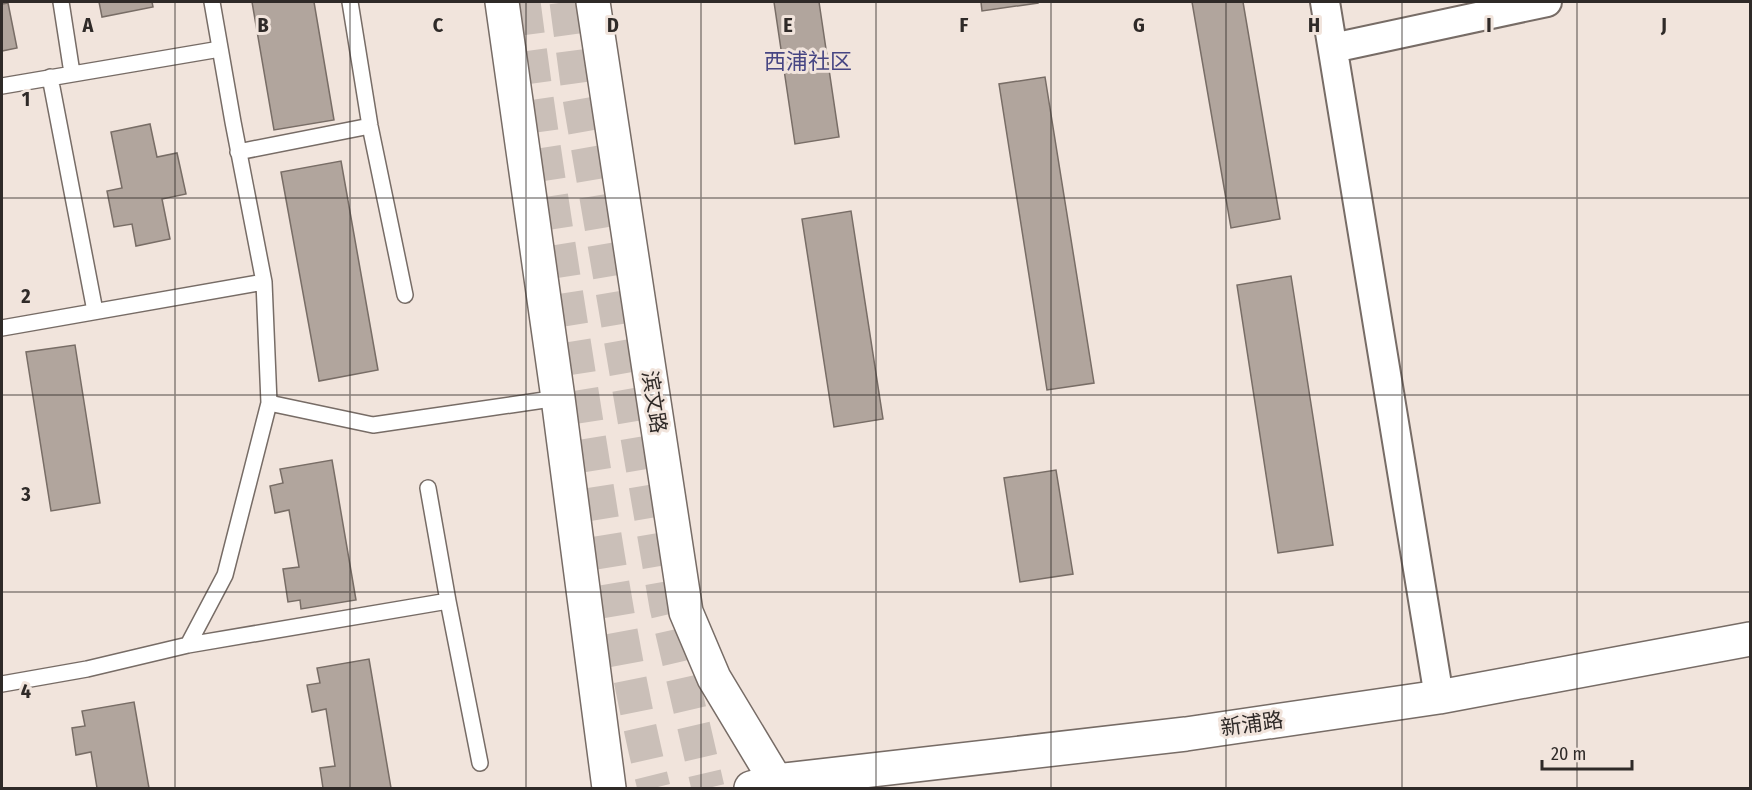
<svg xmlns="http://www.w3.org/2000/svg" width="1752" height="790" font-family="'Fira Sans Condensed','Noto Sans SC',sans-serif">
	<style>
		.building { fill: #b1a59d; stroke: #786d66; stroke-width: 1.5 }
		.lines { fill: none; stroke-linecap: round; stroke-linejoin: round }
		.trunk-tunnel { stroke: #cabfb8; stroke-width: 33; stroke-dasharray: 33 16; stroke-linecap: butt }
		.service-casing { stroke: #776c66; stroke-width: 18 }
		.minor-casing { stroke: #776c66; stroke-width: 32 }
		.tertiary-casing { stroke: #776c66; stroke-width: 36 }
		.primary-casing { stroke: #776c66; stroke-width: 36 }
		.service { stroke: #fff; stroke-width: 15 }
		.minor { stroke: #fff; stroke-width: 28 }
		.tertiary { stroke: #fff; stroke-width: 33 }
		.primary { stroke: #fff; stroke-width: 33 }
		.grid { fill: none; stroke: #2f2a28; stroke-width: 1.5; stroke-opacity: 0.55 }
		.labels { text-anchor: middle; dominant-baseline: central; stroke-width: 6; stroke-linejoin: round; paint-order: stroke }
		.street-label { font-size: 21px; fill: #2f2a28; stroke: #f1e4dc }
		.neighbourhood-label { font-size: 22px; fill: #464583; stroke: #f1e4dc }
		.grid-label { font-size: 20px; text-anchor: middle; font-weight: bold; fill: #2f2a28; stroke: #f1e4dc; stroke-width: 6; stroke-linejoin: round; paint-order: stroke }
	</style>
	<rect width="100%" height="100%" fill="#f1e4dc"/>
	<path class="building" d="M99 2H152L153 7 102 17Z
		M252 2H314L334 120 274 130Z
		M774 2H819L839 137 795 144Z
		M981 2H1038V3L982 11Z
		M1192 2H1243L1280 219 1231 228Z
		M8 3 17 48 2 51V4Z
		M1045 77 1094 383 1047 390 999 84Z
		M150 124 157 157 177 153 186 194 162 199 170 239 136 246 132 224 114 227 107 191 122 188 111 132Z
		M341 161 378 370 319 381 281 172Z
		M851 211 883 419 834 427 802 219Z
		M1291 276 1333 545 1278 553 1237 285Z
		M75 345 100 503 51 511 26 352Z
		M332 460 356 600 301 609 300 600 288 602 283 569 299 567 289 510 275 513 270 486 283 483 280 469Z
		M1056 470 1073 574 1020 582 1004 478Z
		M369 659 391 788H323L320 768 335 766 326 709 312 712 307 685 320 683 317 668Z
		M134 702 149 788H97L91 752 76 755 72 728 85 726 82 711Z"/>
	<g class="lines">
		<path class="trunk-tunnel" d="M524 2C542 142 565 282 587 423 607 545 624 668 654 788
			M566 2 578 92 666 607 708 788"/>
		<defs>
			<path id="service" d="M61 2 72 73
				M350 2 370 126 405 295
				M50 77 95 311
				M2 86 220 49
				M238 152 370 126
				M2 328 264 282
				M269 403 373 425 558 398
				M428 488 448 601 480 763
				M188 645 225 575 269 403 264 282 233 122 212 2
				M2 684 87 669 188 645 448 601"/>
			<path id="minor" d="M1325 2 1439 697
				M1333 48 1547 2"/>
			<path id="tertiary" d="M751 788 776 781 1186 734 1439 697 1750 639"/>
			<path id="primary" d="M502 2 558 398 609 788
				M593 2 686 612 714 678 776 781 779 788"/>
		</defs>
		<use href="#service" class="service-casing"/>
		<use href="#minor" class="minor-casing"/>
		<use href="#tertiary" class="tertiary-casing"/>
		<use href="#primary" class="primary-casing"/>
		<use href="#service" class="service"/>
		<use href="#minor" class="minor"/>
		<use href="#tertiary" class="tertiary"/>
		<use href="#primary" class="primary"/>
	</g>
	<path class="grid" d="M175 2V788M350 2V788M526 2V788M701 2V788M876 2V788M1051 2V788M1226 2V788M1402 2V788M1577 2V788M2 198H1750M2 395H1750M2 592H1750"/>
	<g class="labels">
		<g class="street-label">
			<text transform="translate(654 402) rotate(81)">滨文路</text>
			<text transform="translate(1252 724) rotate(-8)">新浦路</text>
		</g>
		<g class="neighbourhood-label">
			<text x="808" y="61">西浦社区</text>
		</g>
	</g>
	<g class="grid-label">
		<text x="88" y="32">A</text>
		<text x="263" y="32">B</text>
		<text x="438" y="32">C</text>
		<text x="613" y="32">D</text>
		<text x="788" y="32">E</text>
		<text x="964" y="32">F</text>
		<text x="1139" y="32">G</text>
		<text x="1314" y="32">H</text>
		<text x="1489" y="32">I</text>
		<text x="1664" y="32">J</text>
		<text x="26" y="106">1</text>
		<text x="26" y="303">2</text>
		<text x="26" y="501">3</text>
		<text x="26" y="698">4</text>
	</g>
	<rect width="1752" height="790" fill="none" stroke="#2f2a28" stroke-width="6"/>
	<path d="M1542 760v9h90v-9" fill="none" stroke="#2f2a28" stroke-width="3"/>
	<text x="1551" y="760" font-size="18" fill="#2f2a28" stroke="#f1e4dc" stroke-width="4.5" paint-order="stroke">20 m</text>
</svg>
